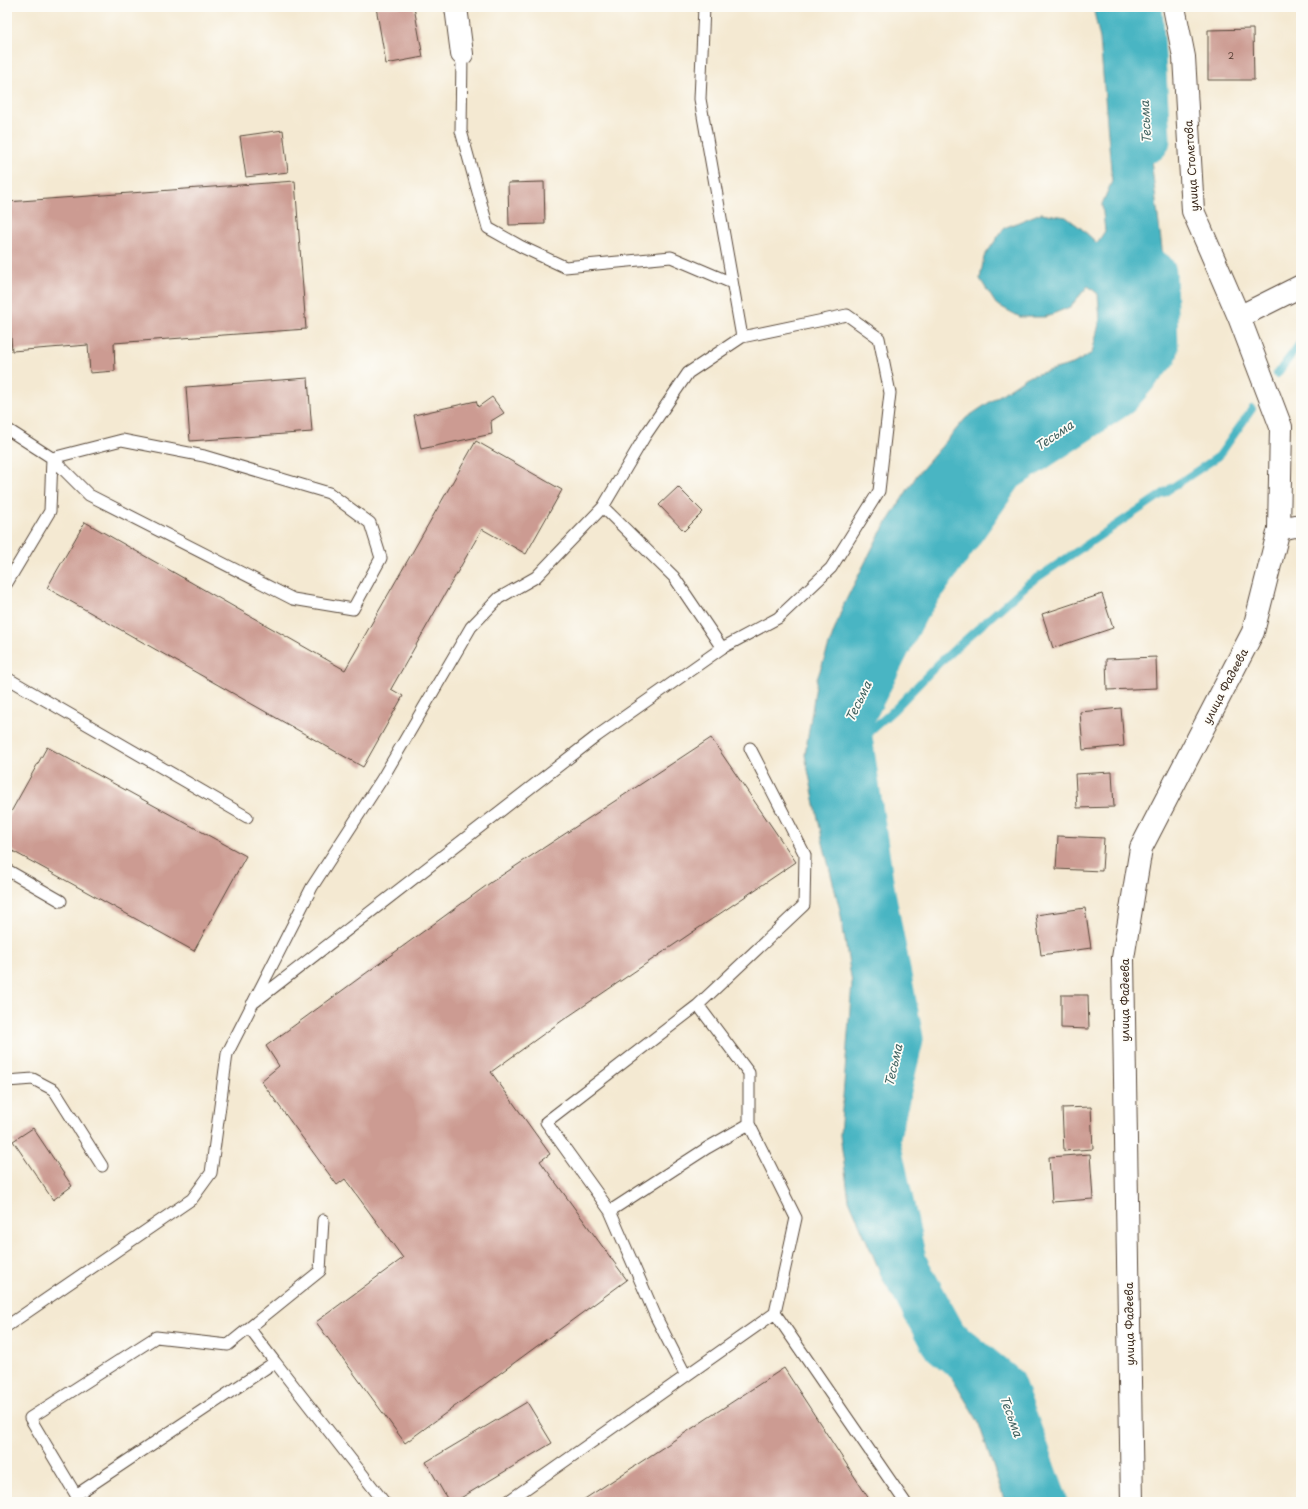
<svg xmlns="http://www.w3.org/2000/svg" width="1308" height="1509" font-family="'Playpen Sans',sans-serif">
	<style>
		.water { fill: #48b5c3; stroke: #427070 }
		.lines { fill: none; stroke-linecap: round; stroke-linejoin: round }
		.stream { stroke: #48b5c3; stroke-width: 8 }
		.river { stroke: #48b5c3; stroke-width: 49 }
		.building { fill: #cc9b92 }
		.service-casing { stroke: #574739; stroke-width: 13 }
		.minor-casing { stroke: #574739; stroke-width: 24 }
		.service { stroke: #fff; stroke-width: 11 }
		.minor { stroke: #fff; stroke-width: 22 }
		.labels { text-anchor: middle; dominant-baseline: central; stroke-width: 3.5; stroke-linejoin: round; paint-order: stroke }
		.number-label { font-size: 9px; fill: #5f463b }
		.street-label { font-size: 11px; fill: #3b2a1e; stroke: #fdfcf7 }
		.water-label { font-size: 12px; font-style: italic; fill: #406260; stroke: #fdfcf7 }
	</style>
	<rect width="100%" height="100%" fill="#fdfcf7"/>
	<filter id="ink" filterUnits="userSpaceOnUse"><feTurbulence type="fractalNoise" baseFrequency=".025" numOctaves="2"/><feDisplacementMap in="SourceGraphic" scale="8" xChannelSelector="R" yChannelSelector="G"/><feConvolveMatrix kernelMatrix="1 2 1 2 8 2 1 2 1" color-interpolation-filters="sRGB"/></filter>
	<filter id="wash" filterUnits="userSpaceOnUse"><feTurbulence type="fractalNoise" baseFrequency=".012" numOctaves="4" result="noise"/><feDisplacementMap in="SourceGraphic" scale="16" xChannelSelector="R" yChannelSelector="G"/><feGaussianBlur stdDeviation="0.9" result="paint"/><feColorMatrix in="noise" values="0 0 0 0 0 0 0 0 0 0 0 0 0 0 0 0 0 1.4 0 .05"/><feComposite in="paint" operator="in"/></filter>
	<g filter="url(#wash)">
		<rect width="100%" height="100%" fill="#f4e9d2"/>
		<path class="water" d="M1093 7H1129L1145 88 1152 168 1168 297 1159 334 1123 380 1048 414 990 458 891 602 864 677 843 783 858 847 879 907 886 966 884 1022 874 1094 876 1184 897 1260 930 1315 963 1347 985 1373 1020 1447 1040 1502H1005L978 1421 941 1360 913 1329 884 1281 849 1200 840 1135 852 983 840 910 823 843 805 755 817 679 843 606 879 535 917 475 966 418 1027 377 1073 364 1092 353 1100 320 1098 294 1088 286 1070 307 1045 317H1020L996 304 980 279 984 257 1004 228 1041 213 1066 217 1082 229 1097 243 1105 231 1102 204 1112 181 1100 39Z"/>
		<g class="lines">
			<path class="stream" d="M1277 374 1301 342
				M850 749 894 710 939 663 1028 584 1219 456 1252 409"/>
			<path class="river" d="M1138 7 1146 139
				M1043 1502 1001 1387 944 1340 903 1265 875 1139 899 1039 870 888 846 724 905 607 1002 469 1117 393 1154 350 1152 274"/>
		</g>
		<g id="blocks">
			<path class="building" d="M376 7H414L423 57 386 64Z
				M1253 29 1254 80H1208V30Z
				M283 130 288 172 246 177 240 136Z
				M295 181 306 329 114 343 115 371 90 373 88 345 12 351 7 284V202Z
				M544 182 545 224 509 225 508 183Z
				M308 378 312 432 190 441 186 387Z
				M492 397 504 413 491 421 492 434 421 449 414 415 476 401 478 407Z
				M476 441 562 490 526 554 482 529 391 689 403 696 363 767 47 588 85 522 345 670Z
				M678 487 703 512 684 531 659 505Z
				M1102 594 1113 628 1053 648 1042 614Z
				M1156 657 1157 688 1107 690 1106 659Z
				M1121 708 1124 746 1083 750 1080 712Z
				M711 738 796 862 563 1020 491 1072 550 1154 540 1161 627 1280 405 1443 316 1322 403 1258 345 1179 337 1185 261 1081 279 1066 266 1046 490 883Z
				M47 747 246 856 194 951 7 848V819Z
				M1112 772 1114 807 1077 808 1075 774Z
				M1058 836 1104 838 1102 871 1056 869Z
				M1085 908 1091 948 1041 955 1036 915Z
				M1061 995H1088L1089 1029 1061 1028Z
				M1091 1107 1093 1149 1064 1151 1062 1108Z
				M33 1128 72 1186 53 1200 13 1141Z
				M1090 1154 1093 1199 1052 1202 1049 1157Z
				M784 1368 871 1502H580Z
				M527 1402 552 1443 454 1502H449L426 1462Z"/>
		</g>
	</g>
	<g filter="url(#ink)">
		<use href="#blocks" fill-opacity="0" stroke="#574739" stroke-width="1"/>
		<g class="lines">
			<defs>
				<path id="service" d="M704 7 700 99 742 337
					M462 54 461 131 488 228 522 247 565 267 671 257 732 283
					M7 429 52 458 89 495 293 599 353 609 381 558 370 523 329 493 204 456 122 440 52 458
					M603 507 674 577 722 648
					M7 583 50 511 52 458
					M7 678 247 817
					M750 748 805 855 804 905 698 1005 749 1073V1124L796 1218 775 1313
					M7 870 61 901
					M7 1081 33 1079 54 1090 102 1166
					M610 1211 707 1148 749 1124
					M7 1326 192 1199 211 1173 227 1054 312 887 382 779 471 627 499 598 536 577 603 507 645 436 688 373 742 337 847 315 879 338 890 393 879 491 831 568 778 618 722 648 597 736 252 1004
					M249 1328 275 1362
					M686 1376 656 1317 610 1211 546 1122 698 1005
					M76 1495 30 1418 156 1337 228 1345 320 1271 323 1220
					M77 1501 76 1495 275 1362 384 1502
					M507 1502 775 1313 905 1502"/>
				<path id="minor" d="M456 7 462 54
					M1239 317 1301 286
					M1279 529 1301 525
					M1132 1502 1123 958 1141 848 1253 632 1279 529 1281 427 1239 317 1193 211 1184 57 1174 7"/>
			</defs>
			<use href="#service" class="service-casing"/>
			<use href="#minor" class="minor-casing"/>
			<use href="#service" class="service"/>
			<use href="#minor" class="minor"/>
		</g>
	</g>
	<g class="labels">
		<g class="number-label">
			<text x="1231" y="55">2</text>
		</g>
		<g class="street-label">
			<text transform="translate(1191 166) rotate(-94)">улица Столетова</text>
			<text transform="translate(1225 686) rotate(-62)">улица Фадеева</text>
			<text transform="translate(1124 1000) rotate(-90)">улица Фадеева</text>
			<text transform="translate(1129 1324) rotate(-91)">улица Фадеева</text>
		</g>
		<g class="water-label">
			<text transform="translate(1145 122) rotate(-93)">Тесьма</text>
			<text transform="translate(1054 435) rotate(-34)">Тесьма</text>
			<text transform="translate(858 701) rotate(-64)">Тесьма</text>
			<text transform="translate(893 1065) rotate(-77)">Тесьма</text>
			<text transform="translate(1012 1416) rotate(70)">Тесьма</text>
		</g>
	</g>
	<rect width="1308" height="1509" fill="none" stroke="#fdfcf7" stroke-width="24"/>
</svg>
